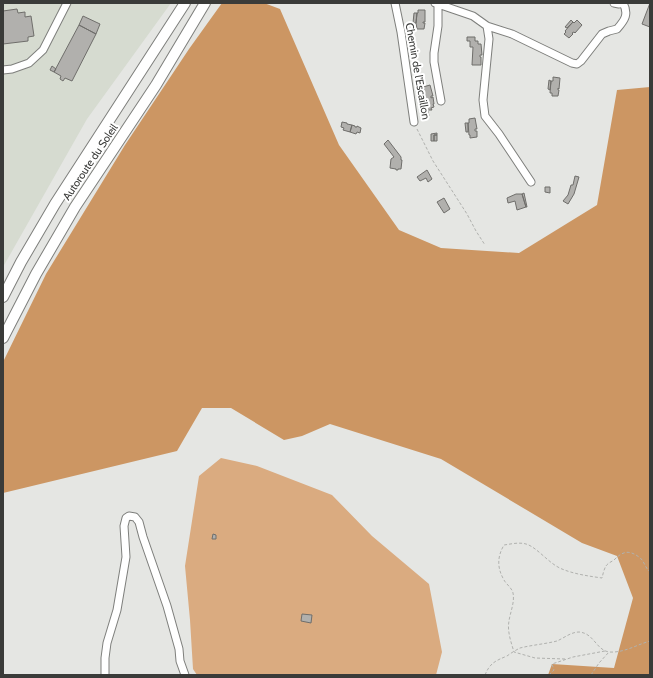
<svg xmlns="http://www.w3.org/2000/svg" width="653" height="678" font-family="Cabin,sans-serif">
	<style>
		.built { fill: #d6dbd0 }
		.green { fill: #daab80 }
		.forest { fill: #cc9663 }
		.building { fill: #b1b0ad; stroke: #6f6e6b }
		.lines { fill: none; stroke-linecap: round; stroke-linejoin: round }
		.minor-casing { stroke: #7e7f7c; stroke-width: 9 }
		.highway-casing { stroke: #7e7f7c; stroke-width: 12 }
		.path { stroke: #b0b1ae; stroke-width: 1; stroke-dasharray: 3 2; stroke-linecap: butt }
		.minor { stroke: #fff; stroke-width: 7 }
		.highway { stroke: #fff; stroke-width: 10 }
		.labels { text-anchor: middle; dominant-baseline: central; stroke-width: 4; stroke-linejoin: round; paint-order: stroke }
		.street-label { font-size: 11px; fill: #3a3b39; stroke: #fff }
	</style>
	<rect width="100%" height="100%" fill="#e5e6e3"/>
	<path class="built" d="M3 3H171L87 119 3 267Z"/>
	<path class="green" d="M221 458 257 466 332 495 372 536 429 584 442 652 436 675H197L193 669 190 620 185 566 199 476Z"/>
	<path class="forest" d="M222 3H264L280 9 339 145 399 230 441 248 519 253 597 205 617 90 650 87V675H548L552 664 614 668 633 598 617 556 582 543 441 459 330 424 302 436 284 440 231 408H202L177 451 3 493V362L46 274 125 145 189 49Z"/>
	<path class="building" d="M650 3V27L642 24Z
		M17 9 18 13 25 12V17L31 16 34 36 28 37V41L3 44V11Z
		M418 10H425V22H423V23H425L424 29H417L416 23 417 13H418Z
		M414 13H417L416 23H413Z
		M83 16 100 24 96 34 79 25Z
		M571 20 573 22 567 28 565 27Z
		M577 20 582 25 575 33 574 32 572 33 573 34 569 38 564 34 566 32 565 31 573 22 574 23Z
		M79 25 96 34 72 81 65 78 63 81 60 79 61 76 54 72Z
		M467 37H475V41H478V44H481L482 55H480V57H481V65H472L473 47H470V41H467Z
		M52 66 56 69 54 72 50 70Z
		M553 77 560 78 559 89 558 88V90H559L558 96H552V93H550L551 81H553Z
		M549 80 551 81 550 90 548 89Z
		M430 85 433 96H431V98L433 97 434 104H433L434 107 431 108 432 110H428L427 106 426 107V106L428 105 427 102H426L423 90H424L423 87Z
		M423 90 425 99 423 100 420 91Z
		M427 106 429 116 425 117 423 107Z
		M475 118 477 129H475V131H477V137L470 138V135H469L468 123H469V119Z
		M342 122 347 123V124L352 125 350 132 343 130 344 128 341 127Z
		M465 123H468V132H466Z
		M352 125 355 126V127H357V126L361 128 360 133 357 132 356 134 350 132Z
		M437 133V135H434V141H431V134Z
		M434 135H437V141H434Z
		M388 140 401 157V160H402L401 169H398V170H396V169L390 168 391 159 394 157 384 144Z
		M427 170 432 179 428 182 426 178 420 181 417 177Z
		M575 176 579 177 574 194 568 204 563 201 568 195 571 185H573Z
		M545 187H550V193L545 192Z
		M524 193 527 207H526L522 194Z
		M516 194H522L526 207 517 210 515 201 508 203 507 198Z
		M444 198 450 209 444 213 437 202Z
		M213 534 216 535V539H212Z
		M302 614 312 615 311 623 301 621Z"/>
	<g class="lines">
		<defs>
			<path id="minor" d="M395 3 401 32 414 122
				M435 3 473 16 487 26 512 34 572 63 577 64 581 61 602 34 609 31 617 29C625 20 629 14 623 3L619 4 614 3
				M438 4V26L434 53V62L441 101
				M487 26 489 39 483 100 485 116 499 134 531 182
				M3 70 12 69 29 63 43 50 67 3
				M105 675V658L107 643 117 610 126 557 124 526 126 518 129 516 135 517 139 522 143 537 167 606 179 649 180 661 185 675"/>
			<path id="highway" d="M3 297 21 262 55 204 185 3
				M3 338 36 274 75 207 156 85 205 3"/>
		</defs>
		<use href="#minor" class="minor-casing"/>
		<use href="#highway" class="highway-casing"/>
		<path class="path" d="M417 129 433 161 467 214 476 231 485 245
			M565 659 535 658 514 652C511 642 507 631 509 621 510 613 515 602 513 593 512 588 506 584 504 580 497 568 497 557 504 545 511 544 519 542 526 544 537 547 549 564 562 569 574 574 588 576 602 578 603 574 604 569 606 566 608 563 611 562 614 560 622 552 628 549 639 557 644 560 645 568 650 572
			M485 675C490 663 495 661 507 656 511 653 516 650 520 648 532 645 545 644 557 641 564 638 571 632 579 632 594 633 596 650 609 652 624 653 636 645 650 641
			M549 675 554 670 552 664 573 657 605 651
			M591 675 599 663 609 652"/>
		<use href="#minor" class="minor"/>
		<use href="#highway" class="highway"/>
	</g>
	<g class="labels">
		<g class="street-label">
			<text transform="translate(418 71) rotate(80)">Chemin de l'Escaillon</text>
			<text transform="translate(90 162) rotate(-56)">Autoroute du Soleil</text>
		</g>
	</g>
	<rect width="653" height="678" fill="none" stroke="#3a3b39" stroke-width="8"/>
</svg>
